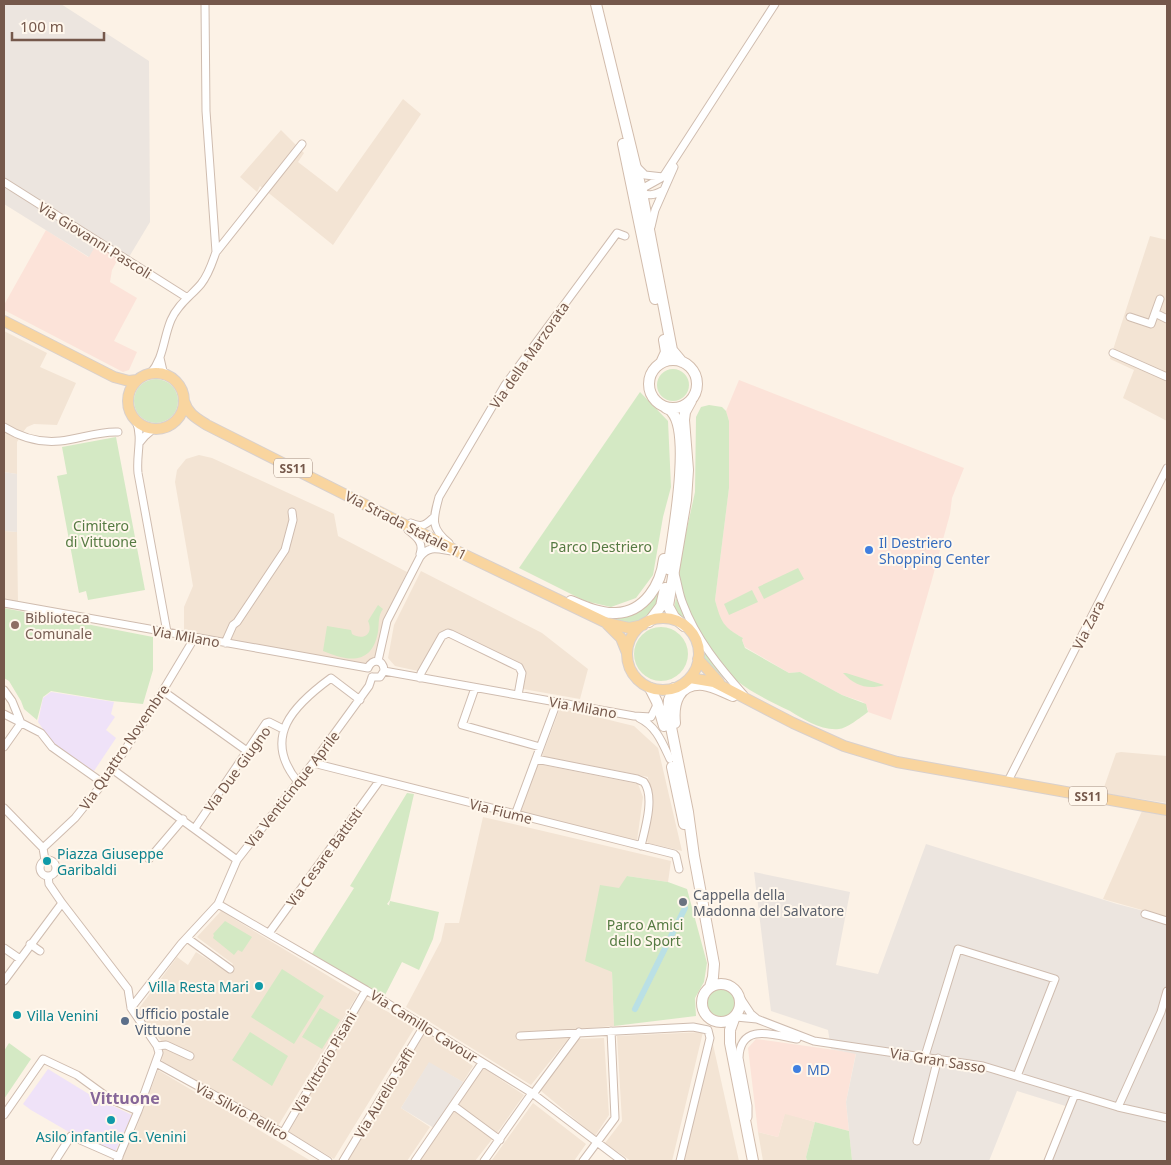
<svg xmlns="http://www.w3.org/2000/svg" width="1171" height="1165" font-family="'Noto Sans',sans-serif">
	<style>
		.residential { fill: #f3e4d4 }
		.commercial { fill: #fce3d9 }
		.industrial { fill: #ece5df }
		.education { fill: #efe2f8 }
		.green { fill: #d4e9c4 }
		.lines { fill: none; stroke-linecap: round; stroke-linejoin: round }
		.canal { stroke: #bae0e5; stroke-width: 6 }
		.street-casing { stroke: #cfbcaf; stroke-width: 9 }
		.secondary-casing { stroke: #d2bcac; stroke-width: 12 }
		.primary-casing { stroke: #d8d0cd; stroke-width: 12 }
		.street { stroke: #fff; stroke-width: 7 }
		.secondary { stroke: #fff; stroke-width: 10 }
		.primary { stroke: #f9d59f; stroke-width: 10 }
		.shop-dot { fill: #3f7fe0; stroke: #fff7ec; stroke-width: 2 }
		.education-dot { fill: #8d6e63; stroke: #fff7ec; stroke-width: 2 }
		.culture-dot { fill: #0f9aa8; stroke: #fff7ec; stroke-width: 2 }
		.worship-dot { fill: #6b7280; stroke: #fff7ec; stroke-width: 2 }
		.service-dot { fill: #5c6f8a; stroke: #fff7ec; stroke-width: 2 }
		.labels { text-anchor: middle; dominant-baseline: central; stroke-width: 4; stroke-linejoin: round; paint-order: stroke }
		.shield { fill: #fff7ec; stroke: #9e887b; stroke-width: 1 }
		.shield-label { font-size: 12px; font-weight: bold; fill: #75584b }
		.street-label { font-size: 14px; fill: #75584b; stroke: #fff7ec }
		.park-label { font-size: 14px; fill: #557a42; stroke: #fff7ec }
		.shop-label { font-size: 14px; fill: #366cbe; stroke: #fff7ec; text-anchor: start }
		.education-label { font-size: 14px; fill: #785e54; stroke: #fff7ec; text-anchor: start }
		.culture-label { font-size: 14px; fill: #0d838f; stroke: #fff7ec; text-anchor: start }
		.worship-label { font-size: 14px; fill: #5b616d; stroke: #fff7ec; text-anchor: start }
		.service-label { font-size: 14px; fill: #4e5e75; stroke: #fff7ec; text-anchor: start }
		.quarter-label { font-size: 16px; font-weight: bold; fill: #866698; stroke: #fff7ec }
	</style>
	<rect width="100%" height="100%" fill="#fcf2e6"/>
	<path class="residential" d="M403 99 421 114 333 245 260 186 257 192 240 177 281 130 304 153 298 162 337 192Z
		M1150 236 1167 240V421L1123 398 1134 370 1110 359Z
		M4 331 47 353 40 367 76 383 57 425 34 424 27 427 23 432 17 442V474L4 472Z
		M199 455 212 458 334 514 338 536 407 572 385 618 376 659 367 662 365 665 184 633V607L193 586 175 482 177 470 186 459Z
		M4 531 17 532 18 604 4 601Z
		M421 571 542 633 588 669 580 699 523 689 526 673 525 668 519 664 450 630 441 632 418 671 395 666 388 658 394 625Z
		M560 708 634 726 658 748 682 851 648 843 646 839 650 810 648 777 542 756Z
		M1121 752 1167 756V803L1102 793 1116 753Z
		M538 764 638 784 643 797 637 841 518 811Z
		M1142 811 1167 816V917L1103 899Z
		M483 817 671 861 668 882 627 876 612 972 614 1026 576 1029 531 1085 406 1007 441 941 445 923H459Z
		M221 911 358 994 278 1126 162 1061 163 1043 137 1011 177 957 188 965 196 952 228 972 233 964 197 937Z
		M365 999 415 1027 334 1159 289 1132Z
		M425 1032 473 1066 463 1082 429 1063 401 1108 430 1127 407 1161H347Z
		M703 1032 672 1161H631L605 1143 622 1121 617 1036Z
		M604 1038 609 1115 595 1136 540 1090 576 1039Z
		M712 1040 739 1161H683Z
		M482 1067 524 1095 497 1133 456 1103Z
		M158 1070 311 1161H120L134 1134Z
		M533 1103 586 1144 574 1161 492 1160Z
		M454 1110 493 1138 475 1161H417Z
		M785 1113 815 1122 806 1157 807 1161H763L758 1132 778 1137Z"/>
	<path class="commercial" d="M46 230 88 257 97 243 119 257 112 270 110 282 137 298 114 341 137 352 129 370 123 372 4 310V305Z
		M739 380 964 468 952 498 950 514 931 583 891 720 868 712V709L863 702 842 695 800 672 789 673 745 647 742 640 743 638 727 629 719 617 715 600 729 488V421L726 411Z
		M756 1039 856 1053 846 1102 849 1131 785 1114 778 1137 758 1132 748 1048Z"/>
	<path class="industrial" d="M4 4H61L149 61 150 222 126 262 97 243 89 257 4 204Z
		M4 472 17 474V532L4 531Z
		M926 844 1117 904 1167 917V1161H1050L1072 1108 1017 1091 989 1161 852 1160 846 1102 856 1054 831 1049 828 1030 771 1011 754 872 850 892 836 965 878 974Z
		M429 1062 463 1082 434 1128 401 1108Z"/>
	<path class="education" d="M51 692 114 702 111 714 115 717 106 730 116 738 92 774 55 746 38 722 43 698Z
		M48 1069 92 1096 132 1115 115 1152 69 1132 31 1110 23 1104Z"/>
	<path class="green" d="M657 385a16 16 0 1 1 32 0a16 16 0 1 1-32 0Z
		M134 401a22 22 0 1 1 44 0a22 22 0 1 1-44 0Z
		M640 392 668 421 671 487 663 517 653 575 636 598 611 607 585 601 519 568Z
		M709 405 722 407 726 411 729 421V488L715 600C721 622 723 627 743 638L742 640 745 648 789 673 800 672 842 695 866 704 868 712C861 717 846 729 839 729 822 731 803 719 790 711 772 702 752 693 737 681 708 657 681 606 678 569L695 492 696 417 701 407Z
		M116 437 145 590 88 600 86 591 79 593 57 476 67 474 62 447Z
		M798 568 804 579 764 599 758 587Z
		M658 589H661C653 624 636 630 604 617L612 616Z
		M752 590 758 602 729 615 724 604Z
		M676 598 690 625 729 682 720 675 706 661 694 635 680 619 674 608Z
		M378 605 383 609C378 615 379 624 378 632 372 665 349 662 323 651L327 626 351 630 352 634C363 641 374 634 368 621Z
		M4 608 153 637V670L143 704 112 701 51 691 43 697 37 720 24 709 21 701 9 681 4 678Z
		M634 654a27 27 0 1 1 54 0a27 27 0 1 1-54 0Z
		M843 673H846L884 685C868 690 855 686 843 673Z
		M407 793 414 794 390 900 387 904 390 906 389 905 390 901 439 912 433 939 419 970 402 962 384 997 312 954 354 888 350 886Z
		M627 876 668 882 687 889 707 963 704 982 695 998 696 1016 614 1026 612 972 585 961 600 885 619 888Z
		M225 921 252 937 242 952 238 950 234 955 213 938 214 935 213 934Z
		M282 969 324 996 294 1044 251 1017Z
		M706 1004a15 15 0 1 1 30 0a15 15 0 1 1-30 0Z
		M320 1008 340 1020 322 1049 302 1037Z
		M250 1032 288 1056 272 1086 232 1060Z
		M9 1043 31 1059 4 1099V1051Z
		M815 1122 849 1131 852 1160 855 1161H807L806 1157Z"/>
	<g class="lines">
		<path class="canal" d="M635 1009 685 908"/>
		<defs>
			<path id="street" d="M637 167 645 175 663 177
				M4 182 186 297
				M640 191C648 197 654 195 662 191
				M641 193 645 187 663 177 775 4
				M651 227 655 210 674 167
				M217 251 302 144
				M1155 313 1167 319
				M1130 317 1151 324 1160 299
				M1113 353 1167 377
				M160 358 163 371 170 377
				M150 374C164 358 163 339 171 320 178 304 191 296 201 284 209 274 212 263 216 252L206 111 205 4
				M136 421C143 438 136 454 138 473L167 632
				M4 427C20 437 40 443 60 441 80 439 98 431 118 432
				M140 442 145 436 153 429
				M411 523C422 528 426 525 434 517
				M408 530C417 537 424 543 420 554
				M449 543C430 528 433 519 439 497L505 385 617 233 625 236
				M675 574C678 584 679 595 683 604 696 639 720 668 744 695
				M4 603 368 668
				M225 643 233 625 237 622 285 550 293 520 292 512
				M378 661 387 621 420 557C429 545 438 549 451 551
				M368 668C372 658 384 659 384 671
				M384 671 634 716 651 717 657 705
				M372 677H380L384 671
				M420 678 421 673 442 636 448 633 451 634 519 667 522 673 518 695
				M475 688 462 725 540 747
				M4 690 12 701 21 723
				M163 691 247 751
				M4 714 41 733 52 747 103 783
				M639 718C656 726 662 742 670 759
				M4 747 21 723
				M536 759 637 779 644 782C655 797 645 829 641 846
				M313 763 674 854 676 856 679 869
				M112 769 237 860
				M1008 781 1167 468
				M298 782C261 737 294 705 331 678L360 700
				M4 808 43 848 45 860
				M515 815 557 702
				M195 828 266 723 269 722 283 729
				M43 848 75 818 103 783 150 712 195 637
				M149 859 183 819
				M40 868a8 8 0 1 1 16 0a8 8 0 1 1-16 0Z
				M48 876 49 884 62 903 128 989 131 1008 157 1046 159 1053 138 1111 117 1161
				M218 904 366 990 532 1093 622 1161
				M1145 914 1167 921
				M269 933 380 780
				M187 938 230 969
				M30 944 40 951
				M4 948 20 959
				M4 981 62 903
				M741 999 751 1014 757 1019
				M131 1008 181 944 218 904 237 860 313 763 369 686 372 677
				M736 1017 757 1019 814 1041 983 1066 1118 1107 1167 1118
				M520 1036 693 1027 708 1030 710 1038 680 1161
				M157 1046 166 1045 190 1056
				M925 1056 958 949 1055 979 1017 1076
				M156 1063 283 1133 328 1161
				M533 1094 579 1032
				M454 1106 500 1140
				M1118 1107 1161 1012 1167 991
				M4 1115 43 1059 77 1075 110 1099 138 1111
				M748 1117V1106L739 1058C740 1022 774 1035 797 1039
				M283 1133 366 990
				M917 1141 938 1058
				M55 1161 71 1136 119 1157
				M343 1161 424 1026
				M415 1161 482 1063
				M484 1161 532 1093
				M583 1161 615 1118 611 1031
				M1048 1161 1075 1094"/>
			<path id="secondary" d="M596 4 642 193 672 350 682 362
				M623 144 655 299
				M649 384a24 24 0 1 1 48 0a24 24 0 1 1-48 0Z
				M661 363 666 352 664 340
				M666 408C668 409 671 410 672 412 692 435 672 539 668 569
				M571 601C585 607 601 614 616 613 645 612 661 584 664 559
				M649 622 661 606 665 588
				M684 626 674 617 668 606 686 500 688 470 684 420 685 412 691 401
				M650 688 657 702 664 726
				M674 688 669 700 668 712 688 812 694 856 714 964 713 977 710 987
				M675 723C673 704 678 683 703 685 713 686 723 692 733 696
				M672 767 684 824
				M702 1003a19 19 0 1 1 38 0a19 19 0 1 1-38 0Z
				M734 1019 730 1030V1043L753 1161"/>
			<path id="primary" d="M4 321 114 377 129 381 137 380
				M128 401a28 28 0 1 1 56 0a28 28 0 1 1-56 0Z
				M184 401C188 414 196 418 207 425L461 553 607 623 629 628 643 625
				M627 654a36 36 0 1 1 72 0a36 36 0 1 1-72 0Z
				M607 624 621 638 627 653
				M698 659 719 682
				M690 678 714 682 793 723 844 746 897 762 1167 810"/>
		</defs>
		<use href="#street" class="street-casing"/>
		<use href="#secondary" class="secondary-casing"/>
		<use href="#primary" class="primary-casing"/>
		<use href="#street" class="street"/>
		<use href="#secondary" class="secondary"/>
		<use href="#primary" class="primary"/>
	</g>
	<g class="shop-dot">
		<circle cx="869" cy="550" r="5"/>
		<circle cx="797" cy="1069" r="5"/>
	</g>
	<circle class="education-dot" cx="15" cy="625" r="5"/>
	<g class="culture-dot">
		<circle cx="47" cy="861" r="5"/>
		<circle cx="259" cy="986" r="5"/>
		<circle cx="17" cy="1015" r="5"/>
		<circle cx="111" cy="1120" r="5"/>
	</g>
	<circle class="worship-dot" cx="683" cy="902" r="5"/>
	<circle class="service-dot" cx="125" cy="1021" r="5"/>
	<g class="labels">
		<g class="shield">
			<rect x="274" y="458.5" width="38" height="19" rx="4"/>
			<rect x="1069" y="786.5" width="38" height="19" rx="4"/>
		</g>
		<g class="shield-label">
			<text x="293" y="468">SS11</text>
			<text x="1088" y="796">SS11</text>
		</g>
		<g class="street-label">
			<text transform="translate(95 240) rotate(32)">Via Giovanni Pascoli</text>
			<text transform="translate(529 355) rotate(-55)">Via della Marzorata</text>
			<text transform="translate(406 525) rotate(27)">Via Strada Statale 11</text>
			<text transform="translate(1088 625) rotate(-63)">Via Zara</text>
			<text transform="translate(186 636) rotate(10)">Via Milano</text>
			<text transform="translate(583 707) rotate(10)">Via Milano</text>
			<text transform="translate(124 747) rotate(-56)">Via Quattro Novembre</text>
			<text transform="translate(237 769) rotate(-54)">Via Due Giugno</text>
			<text transform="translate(292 789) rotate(-52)">Via Venticinque Aprile</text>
			<text transform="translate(501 811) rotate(14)">Via Fiume</text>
			<text transform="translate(324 857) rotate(-54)">Via Cesare Battisti</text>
			<text transform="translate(424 1026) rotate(32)">Via Camillo Cavour</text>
			<text transform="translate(938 1060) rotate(9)">Via Gran Sasso</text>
			<text transform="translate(324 1062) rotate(-60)">Via Vittorio Pisani</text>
			<text transform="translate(384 1093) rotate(-59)">Via Aurelio Saffi</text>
			<text transform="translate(242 1111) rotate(29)">Via Silvio Pellico</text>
		</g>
		<g class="park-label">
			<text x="101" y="525">Cimitero<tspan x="101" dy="16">di Vittuone</tspan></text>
			<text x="601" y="546">Parco Destriero</text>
			<text x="645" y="924">Parco Amici<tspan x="645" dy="16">dello Sport</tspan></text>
		</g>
		<g class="shop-label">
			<text x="879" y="542">Il Destriero<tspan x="879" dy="16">Shopping Center</tspan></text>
			<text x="807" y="1069">MD</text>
		</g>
		<g class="education-label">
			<text x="25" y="617">Biblioteca<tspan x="25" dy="16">Comunale</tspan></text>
		</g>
		<g class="culture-label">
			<text x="57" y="853">Piazza Giuseppe<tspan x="57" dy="16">Garibaldi</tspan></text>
			<text x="249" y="986" text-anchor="end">Villa Resta Mari</text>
			<text x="27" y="1015">Villa Venini</text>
			<text x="111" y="1136" text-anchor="middle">Asilo infantile G. Venini</text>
		</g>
		<g class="worship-label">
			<text x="693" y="894">Cappella della<tspan x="693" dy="16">Madonna del Salvatore</tspan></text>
		</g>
		<g class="service-label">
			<text x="135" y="1013">Ufficio postale<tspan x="135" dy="16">Vittuone</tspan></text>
		</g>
		<g class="quarter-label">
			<text x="125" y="1098">Vittuone</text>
		</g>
	</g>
	<rect width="1171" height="1165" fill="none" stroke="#75584b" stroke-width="10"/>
	<path d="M12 32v8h92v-8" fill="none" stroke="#75584b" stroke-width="2.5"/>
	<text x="20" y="32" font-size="15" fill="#75584b" stroke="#fff7ec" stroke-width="4" paint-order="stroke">100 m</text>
</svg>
